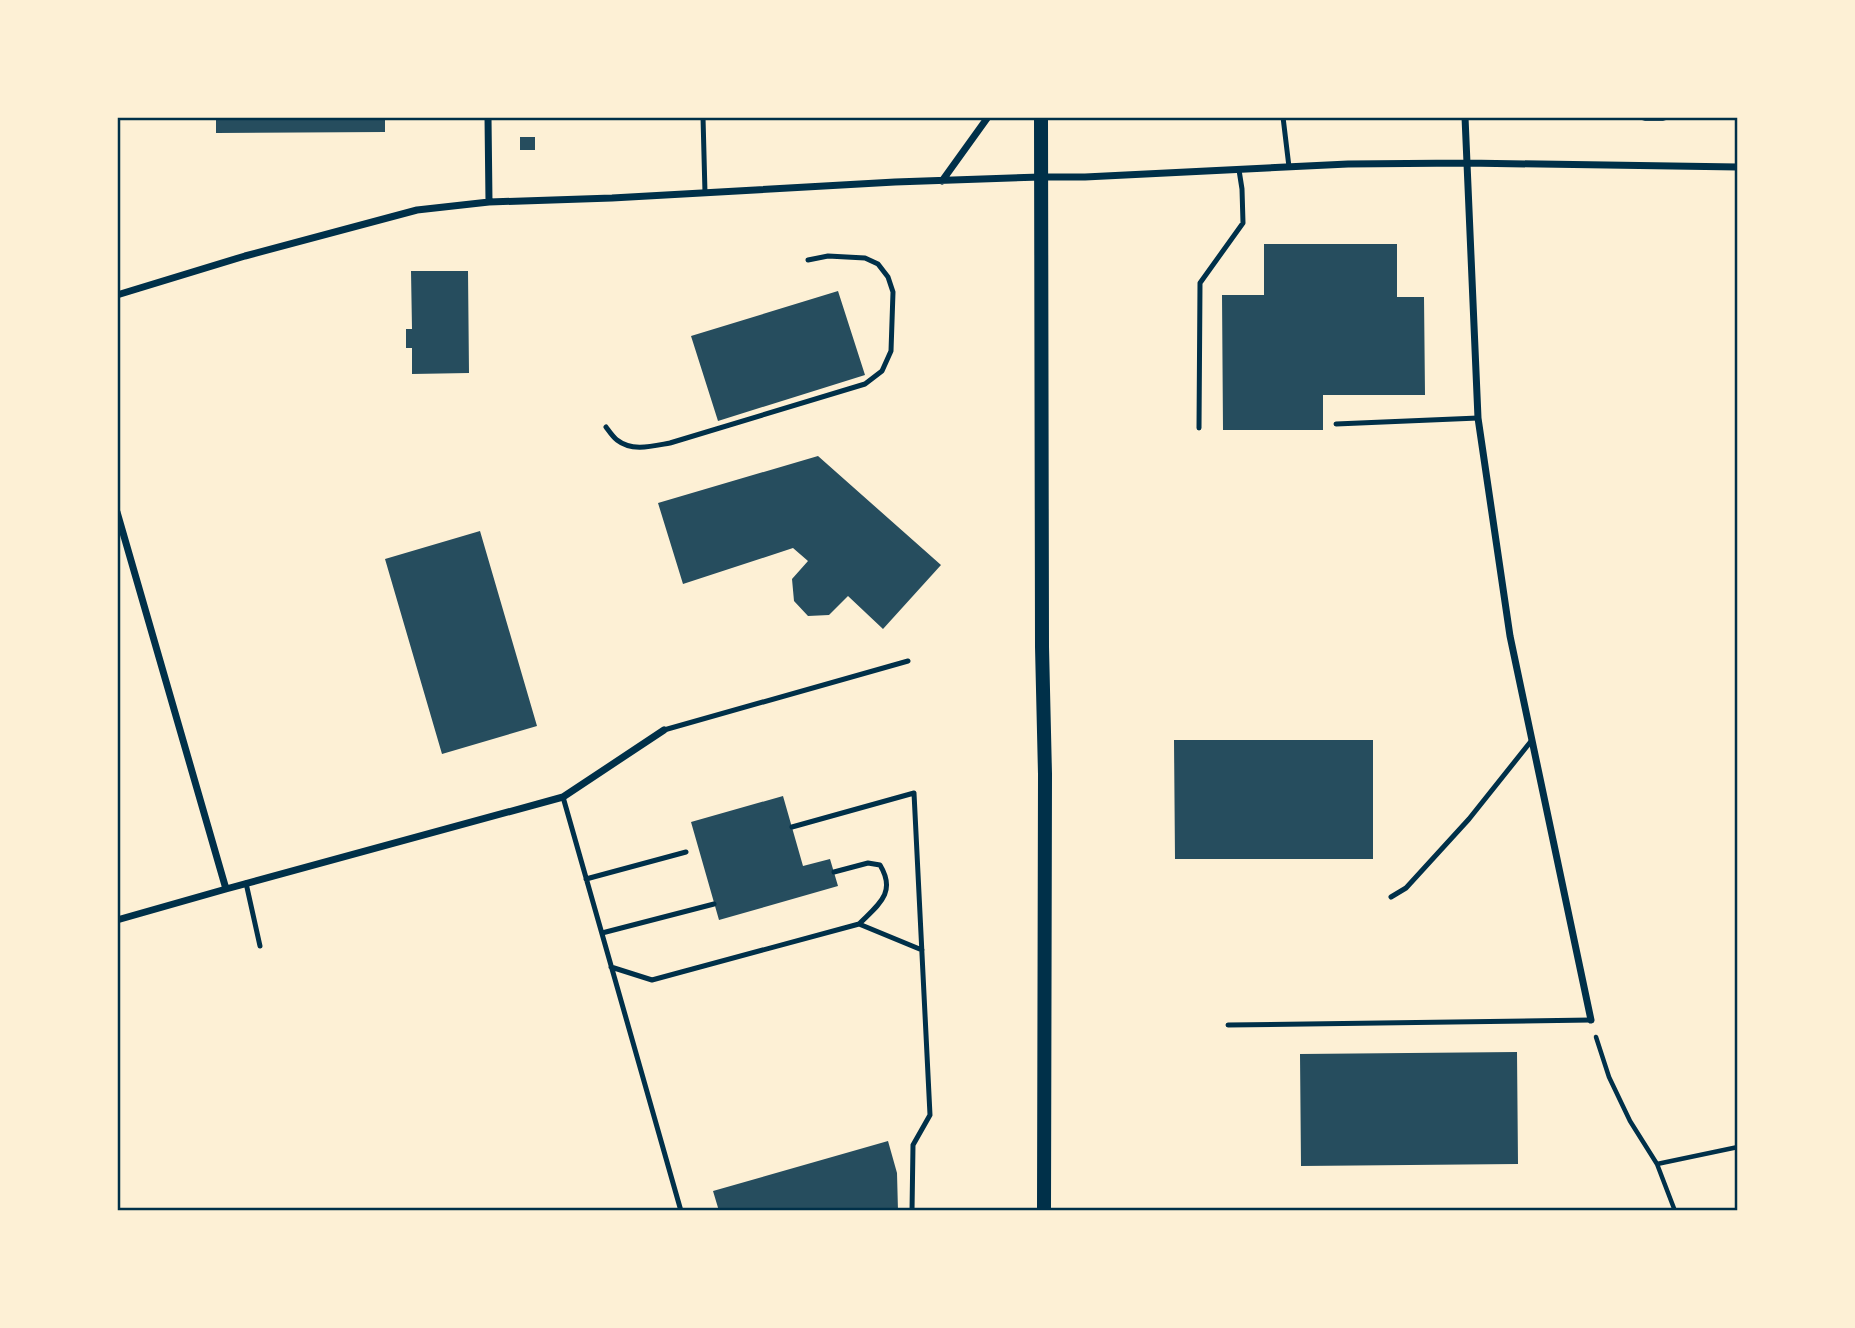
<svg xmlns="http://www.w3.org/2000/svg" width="1855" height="1328" font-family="Cabin,sans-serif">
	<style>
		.building { fill: #264d5e }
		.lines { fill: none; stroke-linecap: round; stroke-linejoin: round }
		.path { stroke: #003049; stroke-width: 4.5 }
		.service { stroke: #003049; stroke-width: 5 }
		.minor { stroke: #003049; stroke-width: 7 }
		.secondary { stroke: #003049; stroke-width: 14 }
		.neatline { fill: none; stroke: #003049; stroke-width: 2.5 }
	</style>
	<rect width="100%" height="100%" fill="#fdf0d5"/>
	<path class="building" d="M216 117H385V132L216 133Z
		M1675 117 1663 121H1645L1636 118Z
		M520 137H535V150H520Z
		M1264 244H1397V297H1424L1425 395H1323V430H1223L1222 295H1264Z
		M411 271H468L469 373 412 374V348H406V329H412Z
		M838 291 865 375 718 421 691 336Z
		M818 456 941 565 883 629 848 596 829 615 808 616 794 601 792 579 808 561 793 548 683 584 658 503Z
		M480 531 537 726 442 754 385 559Z
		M1174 740H1373V859H1175Z
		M783 796 803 866 830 859 838 886 719 920 691 822Z
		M1517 1052 1518 1164 1301 1166 1300 1054Z
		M888 1141 897 1173 898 1211H719L713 1191Z"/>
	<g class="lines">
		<path class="path" d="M1596 1037 1609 1077 1630 1121 1657 1164 1675 1211
			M1657 1164 1738 1147"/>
		<path class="service" d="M703 117 705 193
			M1283 117 1289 167
			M1336 424 1478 418
			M606 427C609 431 613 437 617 440 632 452 653 446 670 443L865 384 882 371 891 351 893 292 888 277 878 264 865 258 828 256 808 260
			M1199 428 1200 283 1243 223 1242 189 1239 170
			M664 730 908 661
			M563 797 681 1211
			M792 827 914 793 930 1115 913 1145 912 1211
			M834 872 868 863 880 865C897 893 878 905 859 924
			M586 879 686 852
			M246 883 260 946
			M1391 897 1406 888 1469 819 1532 740
			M602 933 714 904
			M611 967 652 980 859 924 922 950
			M1228 1025 1591 1020"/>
		<path class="minor" d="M488 117 489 202
			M1465 117 1478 418 1510 636 1591 1020
			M942 181 988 117
			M117 295 245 256 417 210 489 202 612 198 895 182 1041 177H1085L1348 164 1466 163 1738 167
			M117 512 226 889
			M117 920 226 889 563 797 664 730"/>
		<path class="secondary" d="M1041 117 1042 647 1045 774 1044 1211"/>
	</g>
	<rect width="1855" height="1328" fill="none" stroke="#fdf0d5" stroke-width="238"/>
	<rect x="119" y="119" width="1617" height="1090" class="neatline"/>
</svg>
